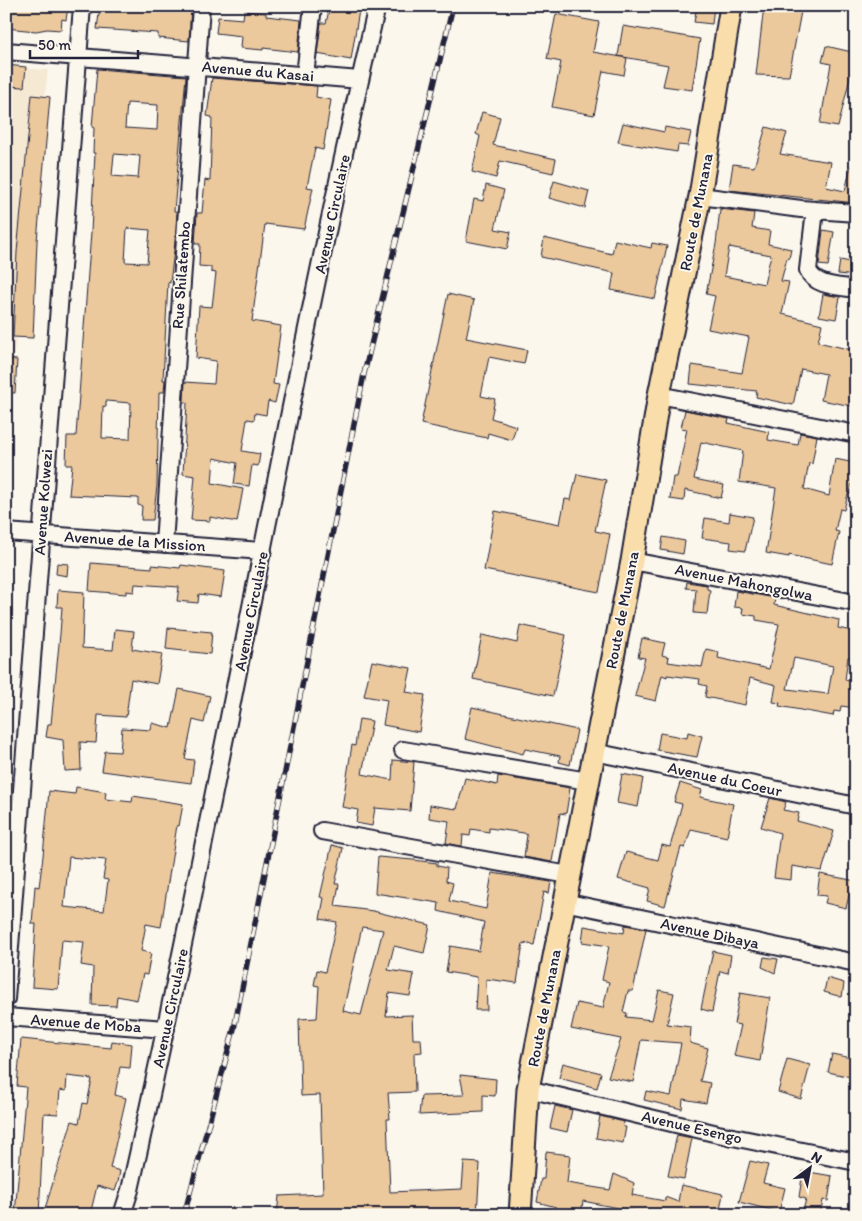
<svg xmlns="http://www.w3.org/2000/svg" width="862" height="1221" font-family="Itim,sans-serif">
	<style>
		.built { fill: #f6e9d4 }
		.building { fill: #ecc99d; stroke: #22223b; fill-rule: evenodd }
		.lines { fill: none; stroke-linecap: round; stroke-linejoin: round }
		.minor-casing { stroke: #22223b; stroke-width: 20 }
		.major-casing { stroke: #22223b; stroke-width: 25 }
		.minor { stroke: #fbf7ec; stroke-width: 16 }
		.major { stroke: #f9deab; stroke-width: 21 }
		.rail-casing { stroke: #22223b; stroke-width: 5.5 }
		.rail { stroke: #fbf7ec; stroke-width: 4; stroke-dasharray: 11; stroke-linecap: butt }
		.labels { text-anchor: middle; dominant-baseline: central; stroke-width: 4; stroke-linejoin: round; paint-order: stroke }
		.street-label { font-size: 16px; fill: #22223b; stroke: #fbf7ec }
	</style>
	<rect width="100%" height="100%" fill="#fbf7ec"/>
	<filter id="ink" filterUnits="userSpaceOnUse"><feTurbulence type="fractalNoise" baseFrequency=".02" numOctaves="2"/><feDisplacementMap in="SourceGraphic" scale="10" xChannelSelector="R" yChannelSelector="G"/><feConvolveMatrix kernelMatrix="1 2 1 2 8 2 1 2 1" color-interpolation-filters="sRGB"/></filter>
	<g filter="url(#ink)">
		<path class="built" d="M6 67 48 70 6 421Z"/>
		<path class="building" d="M6 6H68L66 20 62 19 61 30 47 29 36 31 6 28Z
			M100 6H191L189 41 158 38V33L97 29Z
			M330 6 359 10 351 60 317 54 321 23H326Z
			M697 6H714L712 24 694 22Z
			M764 6H802L789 76 756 75Z
			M244 11 266 13V16L301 20 298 52 263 48V50L241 48 242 36 216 33 218 17 243 19Z
			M556 14 599 22 593 52 627 58 624 75 603 71 594 115 552 107 561 62 547 59Z
			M623 26 700 39 692 90 663 86 668 65 618 56Z
			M826 46 856 53 838 127 820 124 831 64 822 62Z
			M6 65 26 67 24 87 6 86Z
			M97 69 186 76 174 211 177 212 175 242 170 283 168 282 163 380H165L164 392H159L157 486 153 520H141L142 506 138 505V498L69 495 72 465H66L67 436H76L91 232 95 153H93L94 128 92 127ZM127 103 158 105 157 130 125 128ZM114 154 140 156 138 178 112 176ZM127 228 150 230 147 263 125 262ZM106 401 131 403 130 439 102 438 103 406 106 407Z
			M212 78 317 86 316 97 331 100 323 150 315 148 307 187 313 188 304 229 265 224 252 321 281 326 273 384 279 385 275 403 268 401 266 415 255 413 254 420 247 419 242 451 260 454 258 466 252 465 249 486 234 484 237 463 214 458 212 483 243 489 237 522 210 517V521L191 520 195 476 183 474 187 403 184 402 185 382 214 384 216 361 196 358 199 306 212 307 216 273 211 272V267L199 266 200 244H195L197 213H202L205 180 210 181 212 117 207 116Z
			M32 95 50 97 37 241 33 338 13 337 17 252Z
			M482 112 500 117 493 145 556 159 553 173 500 161 496 178 472 172 480 136 476 134Z
			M623 123 664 132 665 127 691 132 688 146 678 145 677 152 618 142Z
			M766 127 787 133 780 154 831 162 826 187 845 191 851 166 856 167V203L729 190 733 164 754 167Z
			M554 181 589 191 585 208 549 198Z
			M486 185 504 190 495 229 511 232 507 249 466 241 474 199 483 201Z
			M720 209 754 213 752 228 770 231 768 244 791 249 789 259 787 258 781 281 789 282 782 314 822 324 818 342 856 351V388L852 406 821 400 826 374 801 369 793 405 756 397 757 391 690 384 692 365 742 373 749 337 708 329 715 296 706 294 716 244ZM729 247 771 255 764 284 724 276Z
			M823 230 834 232 828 266 819 265Z
			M544 238 612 254 615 240 651 248 652 243 667 246 655 299 611 290 614 273 541 257Z
			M840 260 856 263V276L838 274Z
			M448 294 474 300 466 338 527 350 524 364 489 357 481 396 495 399 491 418 516 426 512 440 488 433 487 438 421 424Z
			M823 294 840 297 836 319 819 316Z
			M6 359 17 360 15 393 6 392Z
			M685 410 729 419 728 423 769 432 768 440 798 445 800 433 817 436 812 464 809 463 804 489 829 496 835 459 855 463 850 494H848L844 510 840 509 835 531 839 532 832 564 789 555V557L766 553 776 488 739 482 743 451 701 442 694 479 724 485 721 498 685 490 684 501 670 499 673 477H677L687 429 681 428Z
			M577 474 606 480 595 531 610 534 599 592 484 570 495 511 560 524 565 499 571 500Z
			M730 513 753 517 745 551 730 549 731 542 702 538 705 518 729 522Z
			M663 537 685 541 683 554 661 550Z
			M57 563 68 564 67 576 56 574Z
			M91 563 152 568V565L180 568 181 565 225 571 221 597 199 594 198 603 177 601 179 587 135 584 134 592 126 591V594L89 591Z
			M687 582 707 585V589L710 590 707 614 694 613 696 589 686 588Z
			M58 590 84 592 82 648 113 650 115 629 134 631 132 649 162 654 157 684 131 679 126 717 98 715 96 743 80 742 81 770 65 771 63 740 46 737 48 724H51L60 634 62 607H57Z
			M736 591 775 598 774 605 839 620 838 628 856 632V659L848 657 845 680 856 682V708L841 706 840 712 834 711 833 716 779 706 780 703 773 702 776 685 750 678 745 705 705 697 707 686 699 684 700 679 667 675V677L662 675 656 701 635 696 645 658 638 657 642 638 665 643 662 655 669 657 668 662 702 667 706 649 719 652 718 658 769 669 779 624 756 620V616L742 614 743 608 734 607ZM794 658 833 666 828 694 787 689Z
			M520 625 566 635 553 696 473 679 482 635 517 643Z
			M168 628 212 632 210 654 166 649Z
			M372 661 411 668 406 692 425 695 419 732 383 725 387 700 364 696Z
			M179 689 210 696 204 723 193 720 185 759 194 760 191 783 102 771 105 751 120 752 122 728 151 730 152 723 171 728Z
			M472 707 577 730 570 765 559 762 560 756 525 749 523 754 465 739Z
			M359 719 372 721 362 774 392 780 393 760 414 762 410 811 375 808 372 826 356 823 358 810 342 807 352 745 355 746Z
			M688 732 702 736 697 757 657 750 660 733 687 738Z
			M622 774 643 778 638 807 617 803Z
			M498 776 570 788 566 814 560 813 552 862 524 857 527 835 524 833 489 828V832L471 829 470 836 463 835 462 846 446 843 449 821 429 818 430 805 457 809 465 778 497 785Z
			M680 783 702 790 700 797 733 804 727 837 691 829 685 848 681 847 665 906 647 901 650 888 618 879 626 852 658 860 662 845 670 847 682 804 674 802Z
			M76 787 106 792 105 799 132 802 133 796 183 804 179 826 177 825 161 927 146 924 141 951 151 953 147 975 143 974 137 1000 117 996 116 1006 92 1005 93 967 81 965 84 942 62 940 58 989 32 987 36 924H32L35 886 39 887 43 856 49 791 75 794ZM69 857 106 860 103 879 108 880 104 911 64 907Z
			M770 798 786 802 783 810 799 813 797 821 834 831 822 871 792 866 791 880 774 878 780 833 761 827Z
			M332 845 343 848 335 884H339L335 906 373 911 430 925 424 953 394 946 388 970 414 974 410 996 389 993 386 1016 412 1015 413 1039H421L422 1052 414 1053 415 1092 388 1093 390 1119H387L390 1192 462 1189 464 1162 480 1163 477 1215H277L279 1196 323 1194 320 1095 301 1096 299 1019 317 1018 319 986 314 985 317 970 325 972 337 922 320 919 324 898 320 897ZM362 927 383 930 361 1015 343 1011Z
			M378 857 413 860 437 863V866L447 868 446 881 453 883 449 901 486 909 492 873 551 882 549 893 544 892 534 945 523 943 517 983 486 979 487 1010H475L477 977 446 972 450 946 479 951 484 922 438 911 439 903 375 893Z
			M820 874 856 881V893L850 892 846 908 825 903 827 896 817 895Z
			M625 925 646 929 633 991H628L623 1012 627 1013 626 1017 652 1020 659 990 674 993 667 1024 691 1027 690 1043 708 1048 700 1081 710 1083 706 1103 683 1099 682 1109 644 1100 646 1091 671 1096 681 1043 641 1040 633 1082 608 1077 621 1039 571 1029 577 1003 603 1008 609 982 602 980 609 946 582 942 584 926 624 933Z
			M713 951 731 955 728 973 720 971 712 1012 701 1009Z
			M764 957 778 959 775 973 762 967Z
			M827 978 844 983 842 997 824 992Z
			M740 993 770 998 760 1061 734 1056 741 1025 734 1024Z
			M21 1039 111 1048 112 1041 132 1044 130 1068 120 1067 115 1095 126 1098 110 1168 120 1171 118 1182 115 1191 97 1186 90 1215H43L72 1121 79 1123 83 1103 87 1104 92 1079 67 1076 66 1091 60 1090 58 1114 44 1113 39 1215 15 1214 26 1087 17 1086Z
			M832 1054 856 1059V1078L828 1072Z
			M787 1059 810 1065 801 1099 778 1092Z
			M563 1063 601 1073 597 1088 559 1078Z
			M460 1075 496 1079 495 1096 483 1095V1112L419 1115 421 1096 464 1095Z
			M555 1106 572 1110 567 1132 550 1128Z
			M600 1116 624 1122 623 1127H626L623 1143 596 1138Z
			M677 1135 692 1138 684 1179 668 1176Z
			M546 1152 570 1155 567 1183 610 1190 614 1174 634 1183 632 1195 665 1201V1197L678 1202 681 1185 723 1194 719 1215H652L583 1201 581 1215H555L556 1207 537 1202 541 1179H544Z
			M750 1161 768 1165 763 1183 785 1188 779 1212 739 1202Z
			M803 1171 832 1176 828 1201 823 1200 820 1215H802L806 1199 799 1197Z"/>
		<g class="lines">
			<defs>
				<path id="minor" d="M6 51 360 80
					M305 75 313 6
					M700 196 801 209 856 213
					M815 210 808 270C815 287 839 286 856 289
					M659 395 856 434
					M6 532 263 551
					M164 544 201 6
					M632 561 856 603
					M403 750 588 781
					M594 752 856 806
					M322 831 569 875
					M564 902 856 963
					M6 999 82 6
					M6 1017 166 1029
					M528 1089 718 1134 856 1162
					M122 1215 130 1190C219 797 286 399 377 6"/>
				<path id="major" d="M520 1215 528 1089 632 561 659 395 700 196 731 6"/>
			</defs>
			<use href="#minor" class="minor-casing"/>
			<use href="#major" class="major-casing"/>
			<use href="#minor" class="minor"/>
			<use href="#major" class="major"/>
			<defs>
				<path id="rail" d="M184 1215 234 1029 364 374 453 6"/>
			</defs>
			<use href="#rail" class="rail-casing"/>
			<use href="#rail" class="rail"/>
		</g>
	</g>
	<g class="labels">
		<g class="street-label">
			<text transform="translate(258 71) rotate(5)">Avenue du Kasai</text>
			<text transform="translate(696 212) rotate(-79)">Route de Munana</text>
			<text transform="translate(332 214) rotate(-78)">Avenue Circulaire</text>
			<text transform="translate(181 275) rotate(-86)">Rue Shilatembo</text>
			<text transform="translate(43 502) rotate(-86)">Avenue Kolwezi</text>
			<text transform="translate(135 541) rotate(4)">Avenue de la Mission</text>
			<text transform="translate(744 582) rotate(11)">Avenue Mahongolwa</text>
			<text transform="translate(622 610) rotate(-79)">Route de Munana</text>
			<text transform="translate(251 611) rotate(-79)">Avenue Circulaire</text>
			<text transform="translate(725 779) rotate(12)">Avenue du Coeur</text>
			<text transform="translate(710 933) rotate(12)">Avenue Dibaya</text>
			<text transform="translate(170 1008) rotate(-78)">Avenue Circulaire</text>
			<text transform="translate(544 1008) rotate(-79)">Route de Munana</text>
			<text transform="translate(86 1023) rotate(4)">Avenue de Moba</text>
			<text transform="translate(692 1127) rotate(13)">Avenue Esengo</text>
		</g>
	</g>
	<rect width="862" height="1221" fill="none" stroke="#fbf7ec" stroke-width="25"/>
	<rect x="12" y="12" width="837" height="1196" fill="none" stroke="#22223b" stroke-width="2" filter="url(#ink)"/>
	<g transform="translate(810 1168) rotate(32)" stroke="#fbf7ec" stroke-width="4" paint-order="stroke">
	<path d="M0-4L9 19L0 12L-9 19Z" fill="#22223b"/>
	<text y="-8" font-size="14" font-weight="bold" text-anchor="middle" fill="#22223b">N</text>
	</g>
	<path d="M30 50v8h108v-8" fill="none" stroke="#22223b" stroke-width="2.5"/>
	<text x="38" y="50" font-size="15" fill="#22223b" stroke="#fbf7ec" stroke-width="4" paint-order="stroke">50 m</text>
</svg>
